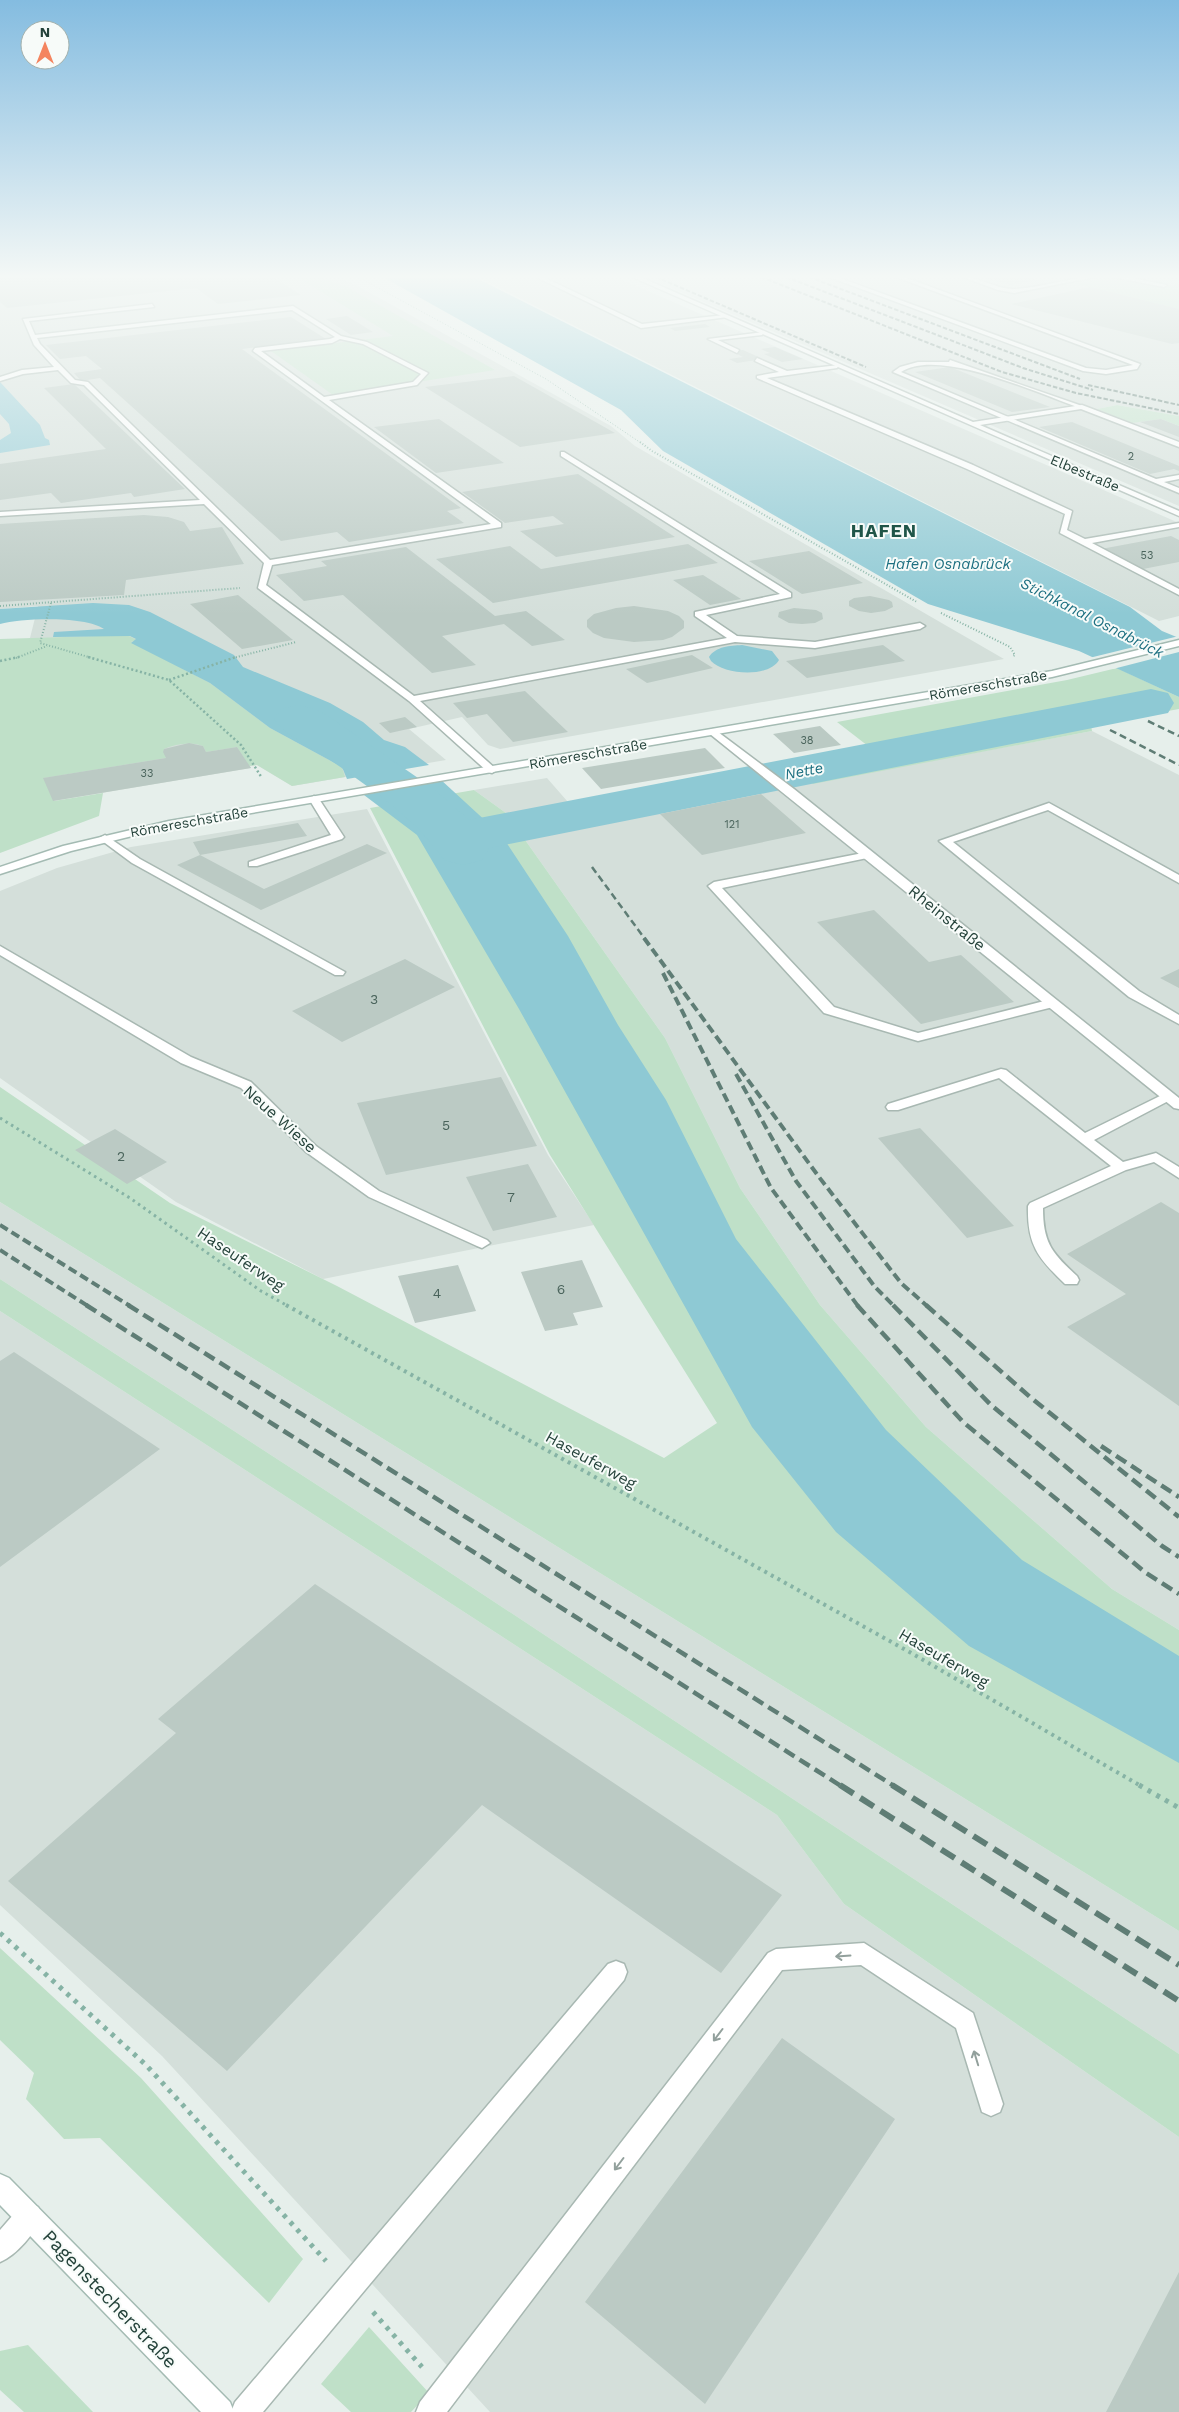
<svg xmlns="http://www.w3.org/2000/svg" width="1179" height="2412" font-family="'Work Sans',sans-serif">
	<style>
		.built { fill: #d4dfda }
		.green { fill: #bfe0c8 }
		.water { fill: #8ec9d4 }
		.pier { fill: #e6efeb }
		.lines { fill: none; stroke-linecap: round; stroke-linejoin: round }
		.river { fill: #8ec9d4; fill-rule: evenodd }
		.building { fill: #bbcac4 }
		.service-casing { stroke: #a8b8b2; stroke-width: 3 }
		.minor-casing { stroke: #a8b8b2; stroke-width: 3 }
		.secondary-casing { stroke: #a4bbb3; stroke-width: 3 }
		.path-far5 { stroke: #86b3a5; stroke-width: 1; stroke-dasharray: 1 2; stroke-linecap: butt }
		.path-far4 { stroke: #86b3a5; stroke-width: 2; stroke-dasharray: 1 2; stroke-linecap: butt }
		.path-far3 { stroke: #86b3a5; stroke-width: 2.5; stroke-dasharray: 2 2.5; stroke-linecap: butt }
		.path-far2 { stroke: #86b3a5; stroke-width: 3; stroke-dasharray: 2.5 4; stroke-linecap: butt }
		.path-far1 { stroke: #86b3a5; stroke-width: 4; stroke-dasharray: 3 4.5; stroke-linecap: butt }
		.path { stroke: #86b3a5; stroke-width: 5; stroke-dasharray: 4 6; stroke-linecap: butt }
		.service { fill: #fff; fill-rule: evenodd }
		.minor { fill: #fff; fill-rule: evenodd }
		.secondary { fill: #fff; fill-rule: evenodd }
		.rail-far4 { stroke: #5f7d75; stroke-width: 2; stroke-dasharray: 4.5 2; stroke-linecap: butt }
		.rail-far3 { stroke: #5f7d75; stroke-width: 2.5; stroke-dasharray: 7 4; stroke-linecap: butt }
		.rail-far2 { stroke: #5f7d75; stroke-width: 4; stroke-dasharray: 9 4.5; stroke-linecap: butt }
		.rail-far1 { stroke: #5f7d75; stroke-width: 4.5; stroke-dasharray: 12 6; stroke-linecap: butt }
		.rail { stroke: #5f7d75; stroke-width: 6; stroke-dasharray: 16 8; stroke-linecap: butt }
		.oneway { stroke: #92a09c }
		.labels { text-anchor: middle; dominant-baseline: central; stroke-width: 4; stroke-linejoin: round; paint-order: stroke }
		.far-number-label { font-size: 11px; fill: #4a645c }
		.far-street-label { font-size: 14px; fill: #24423a; stroke: #f7fbf9 }
		.number-label { font-size: 14px; fill: #4a645c }
		.far-water-label { font-size: 15px; font-style: italic; fill: #1c6f80; stroke: #f7fbf9 }
		.street-label { font-size: 16px; fill: #24423a; stroke: #f7fbf9 }
		.far-district-label { font-size: 18px; font-weight: bold; letter-spacing: 1px; fill: #1f5548; stroke: #f7fbf9 }
		.near-street-label { font-size: 19px; fill: #24423a; stroke: #f7fbf9 }
	</style>
	<rect width="100%" height="100%" fill="#e6efeb"/>
	<path class="built" d="M0 277H334L354 284 611 426 635 446 1004 659 500 749 488 745 462 717 409 729 446 760 292 786 257 765 250 766 251 768 53 801 43 778 5 661 30 638 38 606 0 609Z
		M478 277H616L1179 523V616L1159 621Z
		M646 277H1179V416L1117 405 1098 409 1161 419 1179 426V506Z
		M1092 731 1179 775V1630L1112 1589 926 1427 820 1305 740 1188 665 1038 506 813 474 790 547 778 588 825Z
		M367 809 548 1155 594 1225 323 1279 176 1202 0 1078V891L57 868 131 847Z
		M0 1202 1179 1931V2054L328 1492 0 1279Z
		M0 1311 777 1815 844 1904 1179 2137V2412H490L162 2056 0 1905Z"/>
	<path class="green" d="M297 277H319L347 287 495 370 333 395 271 351 393 336Z
		M1105 278 1166 286 1179 284V309L1076 284Z
		M1117 405 1179 416V426L1161 419 1132 423 1097 409Z
		M97 636H129L137 640 131 642 210 683 270 728 342 767 345 777 292 786 257 765 249 766 237 747 206 752 203 746C190 741 176 744 164 749L166 758 44 778 54 801 103 793 99 816 0 853V639Z
		M1117 668 1179 697V709L1091 725 1092 731 813 784 786 760 868 746 837 722 1067 680Z
		M474 790 506 813 665 1038 740 1188 820 1305 926 1427 1112 1589 1179 1630V1931L0 1202V1087L170 1203 337 1286 664 1458 717 1423 550 1155 370 808Z
		M0 1279 328 1492 1179 2054V2137L844 1904 777 1815 0 1311Z
		M0 1948 141 2078 303 2259 269 2303 100 2138 64 2139 26 2099 34 2073 0 2040Z
		M369 2327 429 2393 411 2412H351L321 2384Z
		M28 2345 93 2412H24L0 2390V2351Z"/>
	<path class="water" d="M383 277H474L1130 607 1162 631 1179 638V697L1079 651 928 604 663 451 621 410Z
		M0 382 40 425 45 438 49 440 50 445 0 453V440L11 433 9 424 0 414Z
		M93 603 129 605 150 612 234 655 243 667 330 703 363 722 384 740 405 747 429 765 347 779 342 767 270 728 210 683 131 643 136 639 130 636 53 637 54 632 104 629C85 616 23 618 0 624V609Z
		M742 645 772 651 779 660C769 678 724 675 711 661L709 657C716 646 730 646 742 645Z
		M440 779 502 836 568 936 618 1025 666 1100 736 1239 886 1430 1022 1560 1179 1656V1763L969 1646 836 1532 752 1427 519 1009 417 835 360 792Z"/>
	<path class="pier" d="M1179 636V652L1113 669 1089 658Z"/>
	<g class="lines">
		<path class="river" d="M1151 689 1168 693 1174 703 1168 713 489 848 482 860 463 865 444 860C414 816 367 786 323 755 306 744 286 736 274 719L281 709 298 705 315 709 328 716 434 789 469 820Z"/>
	</g>
	<path class="building" d="M0 277H273L301 295 218 304 196 288 7 308 0 302Z
		M1029 277 1038 280 1011 285 983 278Z
		M1090 287 1179 309V343L1172 344 1011 304Z
		M347 316 373 332 351 335 326 319Z
		M291 317 326 339 242 349 461 508 447 511 464 523 349 542 337 532 281 541 100 378 81 381 74 373 102 369 86 356 60 359 46 345Z
		M705 324 710 327 675 331 670 328Z
		M775 347 803 359 782 362 764 354 770 353 761 349Z
		M743 350 763 359 737 363 729 359 743 357 731 351Z
		M950 367 1050 407 1012 412 915 372Z
		M514 376 615 433 520 447 425 387Z
		M74 384 185 489 134 497 131 493 61 503 51 493 0 500V464L106 449 44 388Z
		M439 419 504 463 436 473 374 427Z
		M1161 419 1179 426V437L1140 422Z
		M1072 422 1179 466V471L1174 469 1150 474 1039 427Z
		M578 474 675 537 556 557 520 531 564 524 553 516 505 523 462 492Z
		M144 515 168 517 184 522 190 531 222 527 244 564 126 580 124 595 0 602V524Z
		M1171 536 1179 540V562L1143 569 1101 549Z
		M688 544 718 563 493 603 436 559 510 546 541 569Z
		M406 547 495 616 526 611 565 640 532 646 504 624 442 636 476 665 432 673 343 595 304 601 276 575 327 566 321 561Z
		M809 551 863 583 802 594 749 561Z
		M703 575 741 599 710 605 673 580Z
		M238 595 293 640 242 649 190 604Z
		M870 596 889 600 892 602 893 607 885 611 871 613 859 611 849 606V601L854 598Z
		M634 606 668 611 679 616 684 621V628L672 637 663 640 634 642 604 638 593 633 587 627V620L594 614 616 608Z
		M794 608 816 610 822 613 823 619 815 623 802 624 789 623 778 617 779 612Z
		M883 645 905 661 807 678 786 661Z
		M692 655 713 668 647 683 626 669Z
		M525 691 568 732 513 742 487 714 467 718 453 703Z
		M405 717 417 727 390 733 379 723Z
		M820 726 841 745 794 753 773 734Z
		M189 743 203 746 206 752 237 747 251 768 53 801 43 778 166 758 163 752 164 749Z
		M705 748 725 768 601 789 582 768Z
		M761 794 806 833 702 855 660 814Z
		M298 823 307 836 200 855 264 889 367 844 387 853 261 910 177 865 200 855 193 842Z
		M874 910 929 962 961 955 1014 1002 921 1024 817 922Z
		M405 959 455 987 342 1042 292 1011Z
		M1179 969V988L1160 978Z
		M501 1077 537 1146 386 1175 357 1103Z
		M920 1128 1014 1226 967 1238 878 1138Z
		M115 1129 167 1162 127 1184 75 1150Z
		M528 1164 557 1217 493 1231 466 1177Z
		M1161 1202 1179 1213V1406L1067 1327 1126 1294 1067 1254Z
		M582 1260 603 1307 573 1313 578 1325 545 1331 521 1272Z
		M458 1265 476 1311 415 1323 398 1276Z
		M14 1352 160 1449 0 1567V1361Z
		M315 1584 782 1895 721 1973 482 1805 227 2071 8 1881 176 1733 158 1719Z
		M782 2038 895 2119 705 2404 585 2302Z
		M1179 2272V2412H1106Z"/>
	<g class="lines">
		<defs>
			<path id="service" d="M536 277H543L642 324 725 315 728 317 641 328Z
				M829 277H837L1086 368 1106 370 1133 365 896 277H904L1140 364 1137 369 1106 374 1083 371Z
				M963 277C981 277 997 290 1015 289 1042 288 1068 277 1095 277L1014 293 998 290Z
				M1113 277H1127L1167 285 1164 287Z
				M152 304 154 307 29 321 35 335 293 306 341 336 367 342 428 373 417 385 329 400 501 523V527L272 565 266 585 414 696 727 638 695 616V612L780 594 561 456V452H564L791 593V597L706 615 737 636 815 642 920 623 925 626 920 629 815 648 735 642 420 701 497 770 492 773 488 772 409 701 258 588 264 563 204 504 0 516V512L200 500 84 385 71 383 58 370 23 374 0 381V377L22 370 54 367 34 345 23 319ZM292 310 335 337 330 339 255 348 253 351 491 524 270 560 88 382 75 380 40 344 37 338ZM340 339 363 344 421 374 413 382 324 397 261 351 332 343Z
				M764 332 762 335 718 340 739 350 737 353 708 339Z
				M757 358 787 371 839 365 837 368 767 378 973 465 1072 511 1067 530 1085 539 1179 523V527L1092 543 1179 589V595L1060 533 1065 514 967 469 757 378V376L779 372 755 361Z
				M950 360 1085 407 1080 408C1039 394 939 347 901 372L1156 479 1179 475V479L1164 482 1179 488V493L893 372 900 367 918 362H949Z
				M314 796 319 799 344 837 342 839 257 866H249V862L331 835 309 799Z
				M1049 803 1179 875V883L1048 810 953 842 1139 991 1179 1015V1024L1129 997 939 841Z
				M105 835 140 859 345 972 343 975H335L132 863 101 840 99 838Z
				M868 852 874 855 872 857 722 888 834 1007 918 1033 1052 999 1058 1003 1057 1006 918 1041 824 1013 708 886 714 882Z
				M0 946 191 1057 251 1082 316 1146 379 1191 487 1240 490 1243 482 1248 477 1246 369 1197 306 1152 241 1088 181 1063 0 955Z
				M1001 1069 1006 1070 1085 1133 1162 1095 1167 1094 1174 1098 1094 1140 1123 1162 1156 1153 1179 1167V1178L1154 1162 1126 1170 1043 1208C1043 1243 1052 1253 1077 1276L1079 1280 1077 1284H1065C1038 1258 1027 1245 1028 1206L1030 1203 1111 1166 999 1078 898 1110H888L886 1107 888 1104Z
				M864 1943 973 2013 1003 2104 1000 2112 991 2116 982 2112 956 2028 861 1965 782 1970 447 2412H416L420 2402 768 1953 776 1949Z
				M616 1961 624 1964 627 1972 624 1980 263 2412H231L235 2402 608 1964Z
				M29 2203 38 2207 42 2216C35 2233 17 2255 0 2262V2230L20 2207Z"/>
			<path id="minor" d="M632 277H640L973 422 1082 405 1179 442V447L1081 409 980 425 1179 511V516Z
				M714 729 794 789 1179 1098V1109L1174 1108 710 734V730Z"/>
			<path id="secondary" d="M1179 640V646L1052 677 169 827 71 851 0 874V867L63 846 169 821 1052 671Z
				M0 2174 9 2178 230 2402 234 2412H201L0 2205Z"/>
		</defs>
		<use href="#service" class="service-casing"/>
		<use href="#minor" class="minor-casing"/>
		<use href="#secondary" class="secondary-casing"/>
		<path class="path-far5" d="M358 277 546 379 641 443"/>
		<path class="path-far4" d="M640 442 652 451 917 602
			M51 603 40 643 92 658
			M0 606 240 588
			M941 613 1010 647 1015 655 1013 656
			M16 658 47 646
			M233 658 296 642"/>
		<path class="path-far3" d="M88 657 169 680 241 745 262 778
			M0 661 19 657
			M169 680 236 657"/>
		<path class="path-far2" d="M0 1118 130 1198 261 1291 288 1306"/>
		<path class="path-far1" d="M286 1305 913 1654 1141 1786"/>
		<path class="path" d="M1139 1785 1179 1808
			M0 1933 146 2065 326 2261
			M373 2312 422 2367"/>
		<use href="#service" class="service"/>
		<use href="#minor" class="minor"/>
		<use href="#secondary" class="secondary"/>
		<path class="rail-far4" d="M656 277 866 367
			M761 277 1002 372 1076 393 1179 414
			M786 277 1023 368 1093 390
			M809 277 1080 379
			M1088 385 1179 405"/>
		<path class="rail-far3" d="M1148 721 1179 736
			M1110 730 1179 765
			M592 867 645 939"/>
		<path class="rail-far2" d="M644 938 819 1177 901 1283 927 1306
			M663 973 771 1188 858 1306
			M736 1074 796 1181 875 1287 894 1306
			M0 1225 130 1306
			M0 1250 88 1306"/>
		<path class="rail-far1" d="M86 1305 841 1786
			M128 1305 894 1786
			M857 1305 963 1422 1146 1573 1179 1594
			M893 1305 991 1405 1162 1546 1179 1557
			M926 1305 1030 1397 1179 1517
			M1101 1446 1179 1497"/>
		<path class="rail" d="M840 1785 1179 2001
			M892 1785 1179 1965"/>
	</g>
	<defs><path id="oneway-shaft" d="M-6 0H5M1.5-3L5.5 0L1.5 3" fill="none" stroke-width="1.6" stroke-linecap="round" stroke-linejoin="round" transform="scale(1.25)"/></defs>
	<g class="oneway">
		<use href="#oneway-shaft" transform="translate(843 1956) rotate(176)"/>
		<use href="#oneway-shaft" transform="translate(718 2035) rotate(127)"/>
		<use href="#oneway-shaft" transform="translate(976 2058) rotate(-107)"/>
		<use href="#oneway-shaft" transform="translate(619 2164) rotate(127)"/>
	</g>
	<linearGradient id="sky" x2="0" y2="1"><stop stop-color="#84bce0"/><stop offset="0.45" stop-color="#f4f8f6"/><stop offset="1" stop-color="#f4f8f6" stop-opacity="0"/></linearGradient>
	<rect width="1179" height="615" fill="url(#sky)"/>
	<g class="labels">
		<g class="far-number-label">
			<text x="1131" y="456">2</text>
			<text x="1147" y="555">53</text>
			<text x="807" y="740">38</text>
			<text x="147" y="773">33</text>
			<text x="732" y="824">121</text>
		</g>
		<g class="far-street-label">
			<text transform="translate(1085 473) rotate(23)">Elbestraße</text>
			<text transform="translate(988 685) rotate(-10)">Römereschstraße</text>
			<text transform="translate(588 754) rotate(-10)">Römereschstraße</text>
			<text transform="translate(189 822) rotate(-10)">Römereschstraße</text>
		</g>
		<g class="number-label">
			<text x="374" y="999">3</text>
			<text x="446" y="1125">5</text>
			<text x="121" y="1156">2</text>
			<text x="511" y="1197">7</text>
			<text x="561" y="1289">6</text>
			<text x="437" y="1293">4</text>
		</g>
		<g class="far-water-label">
			<text x="948" y="564">Hafen Osnabrück</text>
			<text transform="translate(1092 618) rotate(27)">Stichkanal Osnabrück</text>
			<text transform="translate(804 771) rotate(-11)">Nette</text>
		</g>
		<g class="street-label">
			<text transform="translate(947 918) rotate(39)">Rheinstraße</text>
			<text transform="translate(280 1119) rotate(42)">Neue Wiese</text>
			<text transform="translate(241 1259) rotate(34)">Haseuferweg</text>
			<text transform="translate(591 1460) rotate(29)">Haseuferweg</text>
			<text transform="translate(944 1658) rotate(30)">Haseuferweg</text>
		</g>
		<g class="far-district-label">
			<text x="884" y="530">HAFEN</text>
		</g>
		<g class="near-street-label">
			<text transform="translate(110 2299) rotate(46)">Pagenstecherstraße</text>
		</g>
	</g>
	<g transform="translate(45 45)"><circle r="24" fill="#f7fbf9" stroke="#a3b1ad"/>
	<path d="M0-4L9 19L0 12L-9 19Z" fill="#f4845f"/>
	<text y="-8" font-size="14" font-weight="bold" text-anchor="middle" fill="#24423a">N</text>
	</g>
</svg>
